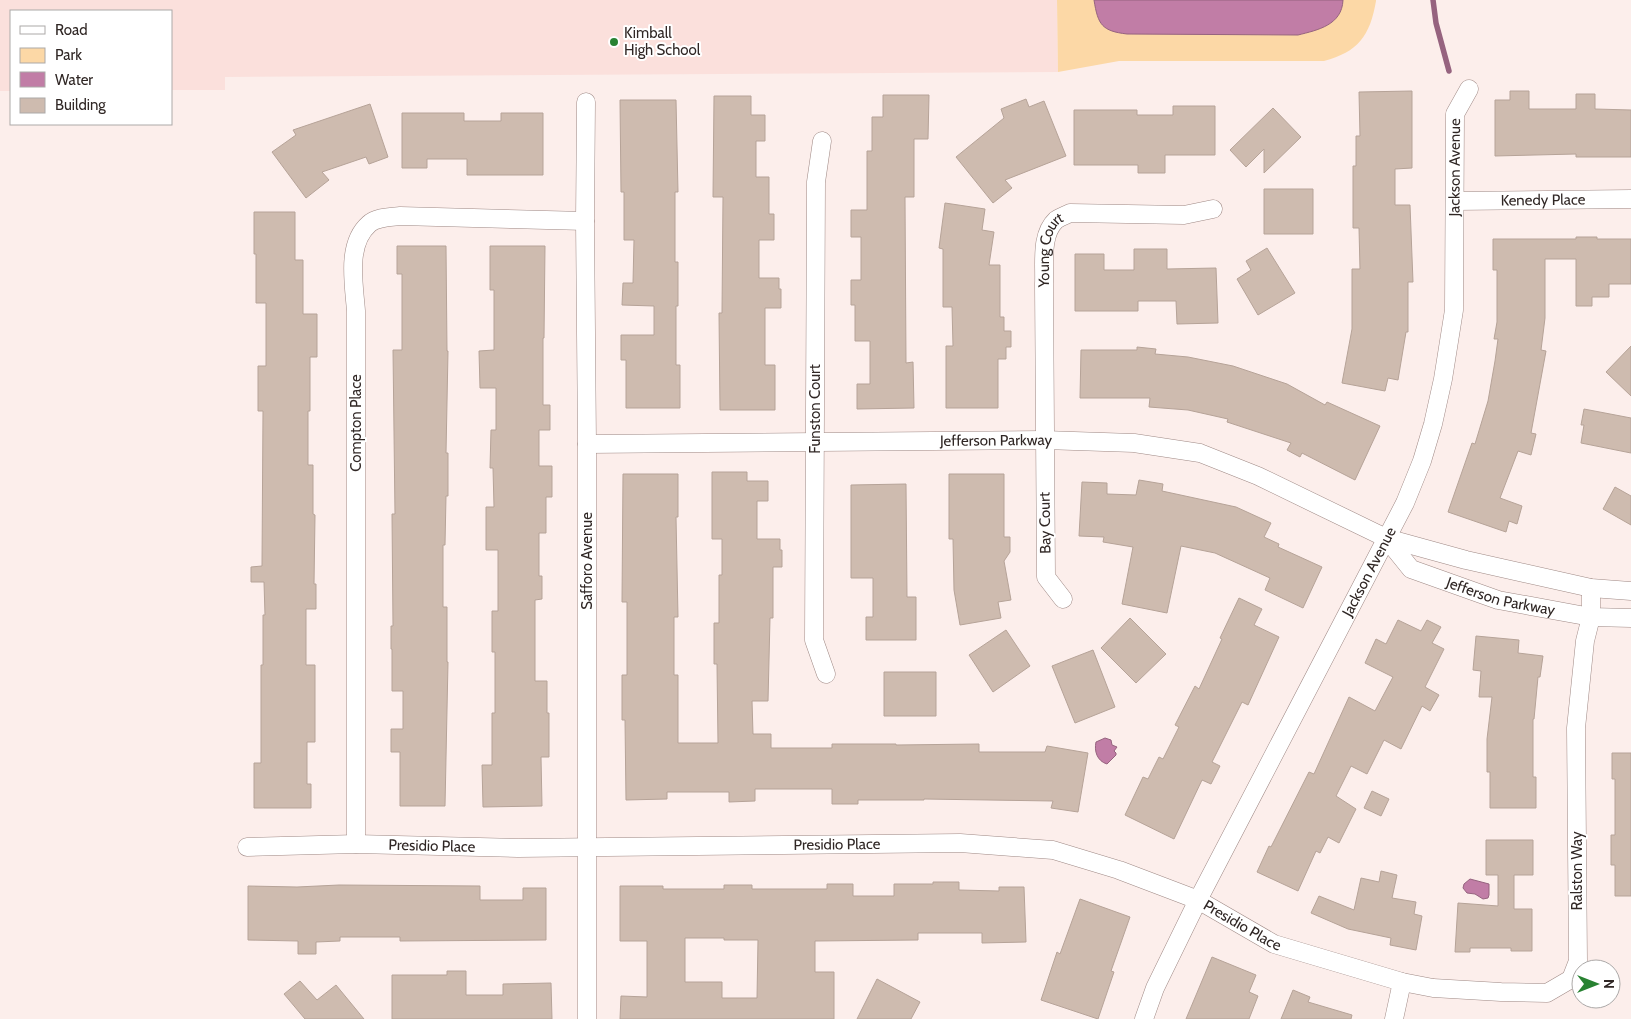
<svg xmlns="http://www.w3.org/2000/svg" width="1631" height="1019" font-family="Cabin,sans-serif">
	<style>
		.built { fill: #fbe0dc }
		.green { fill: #fcd8a6 }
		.water { fill: #c17da6; stroke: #96637f }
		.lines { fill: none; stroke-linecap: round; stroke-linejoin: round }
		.stream { stroke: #96637f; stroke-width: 5.5 }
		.building { fill: #cebbaf; stroke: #b6a398; fill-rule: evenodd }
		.minor-casing { stroke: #9f8985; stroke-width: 19 }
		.minor { stroke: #fff; stroke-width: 18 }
		.poi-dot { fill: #288232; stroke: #fff; stroke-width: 2 }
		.labels { text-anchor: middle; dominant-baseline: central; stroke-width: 4; stroke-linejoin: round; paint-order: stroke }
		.poi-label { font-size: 15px; fill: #302725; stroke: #fff; text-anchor: start }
		.street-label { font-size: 15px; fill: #302725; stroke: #fff }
	</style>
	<rect width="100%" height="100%" fill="#fceeeb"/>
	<path class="built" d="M0 0H1057L1058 72 225 77V90H171V11H11V91H0Z"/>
	<path class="green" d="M1057 0H1376V1C1370 36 1358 52 1324 61H1119L1058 72Z"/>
	<path class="water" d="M1094 0H1343C1342 25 1318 30 1298 35L1127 34C1102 31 1098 25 1094 0Z
		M1105 738 1111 740 1112 745 1117 747 1114 751 1116 753V755L1107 764C1097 761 1094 751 1096 742Z
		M1470 879 1489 884V895L1488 898 1483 899 1475 894 1467 893 1463 888 1464 884Z"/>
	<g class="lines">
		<path class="stream" d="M1433 0 1436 23 1449 71"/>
	</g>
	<path class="building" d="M1412 91V168L1395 169V205H1410L1413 282H1408V332H1406L1398 380 1388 378 1385 391 1342 383 1352 329V269H1360L1359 228H1353V166H1356V136H1360L1359 92Z
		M1510 91H1529V109H1576V94H1595V109L1631 110V157H1576V154L1495 156V100H1510Z
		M883 95H929L928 139H914V197H905L906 363 913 362 914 408 857 409V384H870V341H855V305H851V280H861V237H851V210H867V151H872V117H883Z
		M714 96H751V115H765V141H756V177H769V214H774V240H759V278H779V289H781V308H765V365H775V410H720L719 313H722L723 197H713Z
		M1026 99 1029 107 1044 101 1066 156 1005 180 1012 188 993 203 956 157 1004 118 1001 109Z
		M620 100H676L678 192H675V262H678V306H676V365H680V408H626V360H621V335H654V306L622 305 623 283H633L634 240H624V192H621Z
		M370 104 388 157 369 164 366 157 322 172 329 180 306 198 272 152 296 135 293 130Z
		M1173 106H1215V155H1165V173H1138V165H1074V110H1137V115H1173Z
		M1273 108 1301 137 1264 173V149L1246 167 1230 150Z
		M402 113H464V121H501V113H543V175H467V159H427V168H402Z
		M1264 189H1313V234H1264Z
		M945 203 985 209 982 230 994 232 989 265H1000V317H1004V331H1011V347H1006V359H998V408H946V346H953L952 307H943V249L939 248Z
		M254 212H295V260H303V314H317V357H310V411H308V465H313V514L315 515 314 584H316V609H306V665H315V742H307V784H311V808H254V763H261V665H263V615H265L264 582H251V567L262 566 263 411H258V366H266V303H256V254H254Z
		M1576 237H1597V239H1631V284H1609V297H1592V306H1576V259H1545V318L1541 350 1546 351 1531 433 1536 434 1531 455 1518 451 1500 498 1522 506 1517 524 1509 521 1506 532 1448 512 1472 443 1475 444 1488 401 1495 361 1498 339H1494L1497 322V270H1493V239H1576Z
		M397 246H446L447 351H448L446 453H448V496H446L445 545H443V607H447V662H448L445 806H400V752H391V729H403V691H392V649H391V626H393L392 514H395L393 350H402V274H397Z
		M490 246H545L544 338H543V405H550V430H539V466H552V497H546V533H539V576H542V599L535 600V681H547V713H549V757H541L542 806 483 807 482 765H492V713H495V652H492V611H498V550H486V507H494L493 468H490L491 430H496V388H480L479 351 494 350V290H490Z
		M1267 248 1295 293 1258 315 1237 279 1251 270 1246 261Z
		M1134 249H1167V269L1216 268 1218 323 1177 324 1176 301H1138V311H1075V254H1104V270H1134Z
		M1631 346V396L1606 372Z
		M1137 347 1156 349 1155 354 1188 357 1233 366 1287 384 1325 405 1327 402 1380 426 1355 480 1302 453 1300 457 1287 450 1291 443 1227 422 1228 419 1188 410 1149 407 1150 398H1080L1081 350H1137Z
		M1584 409 1631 418V453L1581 443 1584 425H1581Z
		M712 472H747V481H768V501H757V539H780V550H782V567H773V618H770L768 701H752L753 734H771V748H832V744H896V745L979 744V752H1045L1047 746 1088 753 1078 812 1051 808 1053 801 924 799V800H858V804H832V789H755V801L729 802V792H667V799L626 800 625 720H622V675H627V602H622L623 474H678V517H676L678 617H674V675H678V743H718L717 664H714V623H719V575H722V539H712Z
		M949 474H1004V537H1010V552L1004 561 1011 600 998 602 1001 618 960 625 954 590 953 539H949Z
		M1139 480 1163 484 1162 491 1236 507 1271 523 1264 537 1279 544 1278 547 1322 567 1303 608 1265 590 1270 578 1215 553 1181 546 1167 613 1122 604 1133 547 1103 542 1104 537 1079 536 1082 482 1107 483V494L1136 495Z
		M906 484 907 597H916V640H866V617H873V578H851V485Z
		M1615 487 1631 496V525L1603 509Z
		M1239 598 1262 609 1254 625 1279 637 1248 705 1242 702 1212 762 1220 766 1211 784 1202 780 1174 839 1125 815 1143 777 1148 779 1159 757 1163 759 1179 727 1175 725 1195 686 1199 689 1222 639 1220 638Z
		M1130 618 1166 654 1136 683 1101 648Z
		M1398 620 1421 631 1427 620 1441 627 1432 643 1444 649 1425 687 1439 695 1430 711 1422 706 1401 749 1384 740 1367 774 1351 766 1336 796 1356 809 1339 843 1328 837 1320 853 1316 851 1298 891 1257 872 1269 846 1271 847 1309 772 1314 774 1349 697 1375 711 1393 677 1365 663 1376 639 1386 644Z
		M1006 630 1030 666 993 692 969 655Z
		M1476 636 1519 640 1518 653 1543 656 1540 677H1538L1534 719H1533V777H1536V808H1490V772H1487V739L1492 697H1479L1481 671 1473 670Z
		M1093 650 1115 707 1075 723 1052 666Z
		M884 672H936V716H884Z
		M1612 753H1631V896H1615V865H1611V835H1615V779H1612Z
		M1372 791 1389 799 1381 816 1364 808Z
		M1486 840H1533V875H1514V909H1532V951H1511V948H1470V952H1455L1458 903 1498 906V875H1486Z
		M1381 871 1397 875 1392 898 1416 902 1414 914 1422 916 1416 950 1390 945 1391 938 1348 929 1311 913 1319 896 1354 910 1361 878 1379 882Z
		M933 882H959V890L999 891V887H1024L1026 942 982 943V933H918V940L815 941V972H834V1019H620L621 996 647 997V941H620V886H663V889H724V885H752V889H827V884H853V896H894V884H933ZM685 938H724V940H758L757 998H722V982H685Z
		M339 885 480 886V900H523V888H546V940L400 941V937H340V941L316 942V954H298V941L248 940V886L297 887Z
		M1080 899 1130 917 1111 971 1114 972 1098 1019 1041 1000 1057 952 1060 954Z
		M1212 957 1256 975 1249 992 1258 996 1249 1019H1186Z
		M447 971H466V995H503V984L551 983 552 1019H392V975H447Z
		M877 979 920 1002 911 1019H857Z
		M300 981 317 1000 336 985 364 1019H305L284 994Z
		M1293 990 1310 997 1308 1002 1352 1015 1351 1019H1281Z"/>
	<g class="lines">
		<defs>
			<g id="minor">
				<path d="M586 102 585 221 587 444V1019"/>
				<path d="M822 141 816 182 814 640 826 674"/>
				<path id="s1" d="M1455 201 1631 199"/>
				<path id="s2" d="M587 444 1044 440 1134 443 1200 453 1258 476 1386 538 1466 560 1591 588 1631 591"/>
				<path id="s3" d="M1386 538 1411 569 1498 600 1591 617 1631 618"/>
				<path id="s4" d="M1063 599 1046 577 1044 284C1045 264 1040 235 1056 220 1060 217 1066 215 1070 213L1184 215 1213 209"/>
				<path d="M356 844V311C354 284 346 244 369 224 376 217 390 217 400 216L585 221"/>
				<path id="s5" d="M247 847 356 844 518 848 960 843 1053 850 1119 870 1198 900 1274 944 1402 982 1433 988 1501 992 1547 993 1571 979 1578 961 1576 728 1585 641 1591 617V588"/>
				<path id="s6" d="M1144 1019 1155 988 1198 900 1405 503 1422 461 1433 424 1443 379 1454 310 1455 114 1469 89"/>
				<path d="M1394 1019 1402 982"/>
			</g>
		</defs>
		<use href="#minor" class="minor-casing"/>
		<use href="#minor" class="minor"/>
	</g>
	<circle class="poi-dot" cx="614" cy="42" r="5"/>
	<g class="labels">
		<g class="poi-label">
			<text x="624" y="33">Kimball<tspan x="624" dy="17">High School</tspan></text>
		</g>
		<g class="street-label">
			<text stroke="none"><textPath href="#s6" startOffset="921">Jackson Avenue</textPath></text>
			<text stroke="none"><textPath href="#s1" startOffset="88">Kenedy Place</textPath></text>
			<text stroke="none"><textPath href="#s4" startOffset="356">Young Court</textPath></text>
			<text transform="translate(815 409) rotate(-90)">Funston Court</text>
			<text transform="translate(356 423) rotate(-90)">Compton Place</text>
			<text stroke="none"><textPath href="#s2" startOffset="409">Jefferson Parkway</textPath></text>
			<text transform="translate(1045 523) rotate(-91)">Bay Court</text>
			<text transform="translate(587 561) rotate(-90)">Safforo Avenue</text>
			<text stroke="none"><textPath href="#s6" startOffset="501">Jackson Avenue</textPath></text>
			<text stroke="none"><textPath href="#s3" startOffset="134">Jefferson Parkway</textPath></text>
			<text stroke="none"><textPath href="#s5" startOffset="590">Presidio Place</textPath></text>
			<text stroke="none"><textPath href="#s5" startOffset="185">Presidio Place</textPath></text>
			<text transform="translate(1577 871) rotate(-90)">Ralston Way</text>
			<text stroke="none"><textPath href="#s5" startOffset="1011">Presidio Place</textPath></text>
		</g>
	</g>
	<rect x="10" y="10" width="162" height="115" fill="#ffffff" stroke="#aca9a8"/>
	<rect x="20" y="26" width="25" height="8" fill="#ffffff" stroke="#aca9a8"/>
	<text x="55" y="35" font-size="15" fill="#302725">Road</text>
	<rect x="20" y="48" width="25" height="15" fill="#fcd8a6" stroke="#aca9a8"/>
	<text x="55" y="60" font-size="15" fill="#302725">Park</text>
	<rect x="20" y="72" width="25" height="15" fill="#c17da6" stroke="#aca9a8"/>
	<text x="55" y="85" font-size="15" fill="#302725">Water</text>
	<rect x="20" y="98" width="25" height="15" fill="#cebbaf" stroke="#aca9a8"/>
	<text x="55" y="110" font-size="15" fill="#302725">Building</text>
	<g transform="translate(1596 984) rotate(90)"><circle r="24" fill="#ffffff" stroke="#aca9a8"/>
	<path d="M0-4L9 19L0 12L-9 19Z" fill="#288232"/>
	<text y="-8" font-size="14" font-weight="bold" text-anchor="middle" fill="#302725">N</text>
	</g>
</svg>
